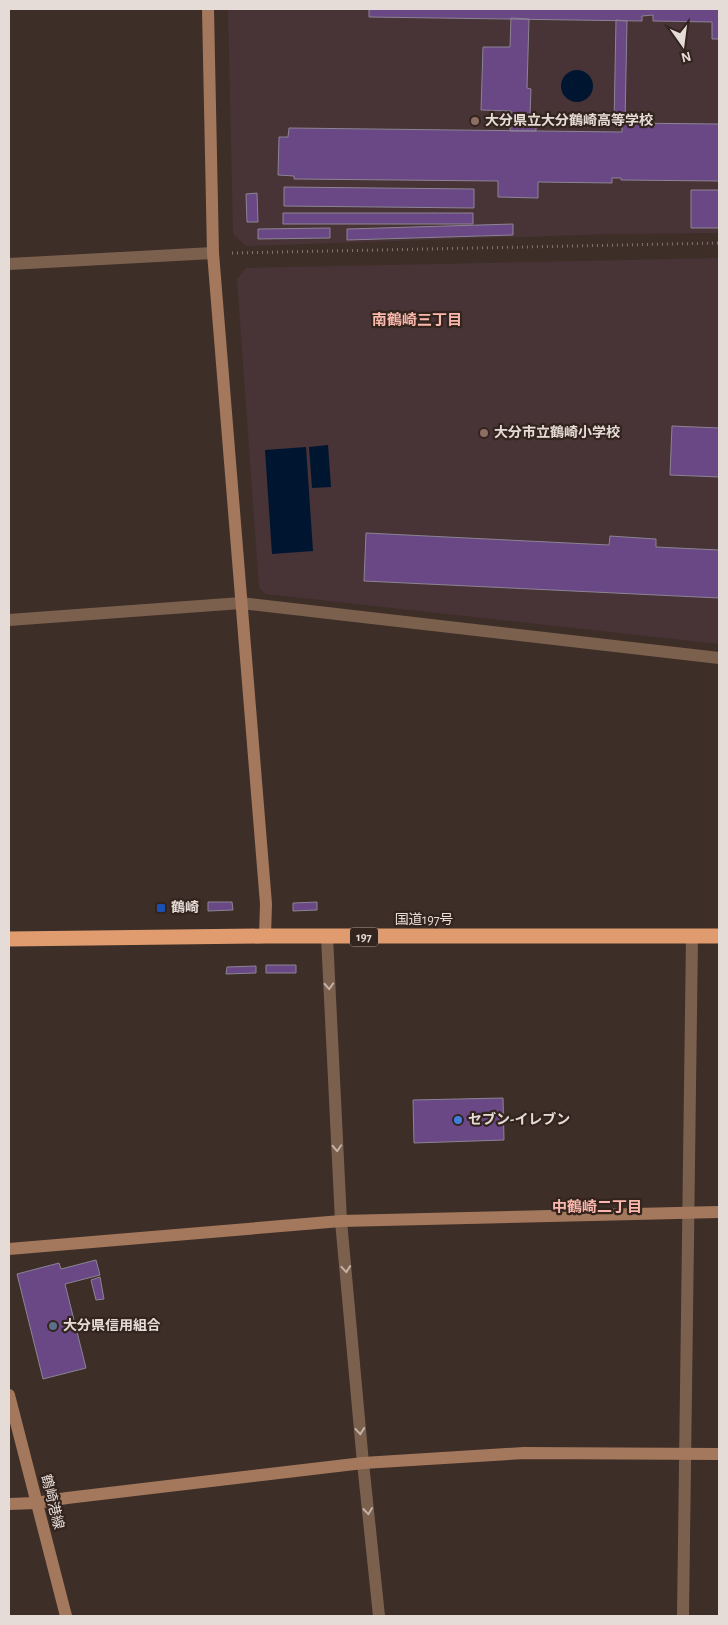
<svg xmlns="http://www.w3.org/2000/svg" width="728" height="1625" font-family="'Alegreya Sans','Noto Sans JP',sans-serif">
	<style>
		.education { fill: #483336 }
		.water { fill: #001630 }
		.building { fill: #6a4885; stroke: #8c8493 }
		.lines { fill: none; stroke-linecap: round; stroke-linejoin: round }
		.path { stroke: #837671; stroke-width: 3; stroke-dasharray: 1 4; stroke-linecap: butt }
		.street { stroke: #7c604e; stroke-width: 12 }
		.secondary { stroke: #a4785c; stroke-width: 12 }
		.highway { stroke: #e09c6f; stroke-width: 15 }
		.oneway { stroke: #c1b1a7 }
		.education-dot { fill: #8d6e63; stroke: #33241e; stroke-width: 2 }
		.transit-dot { fill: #1a4fb4; stroke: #33241e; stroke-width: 2 }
		.shop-dot { fill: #3f7fe0; stroke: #33241e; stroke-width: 2 }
		.service-dot { fill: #5c6f8a; stroke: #33241e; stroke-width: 2 }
		.labels { text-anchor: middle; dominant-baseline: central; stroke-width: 4.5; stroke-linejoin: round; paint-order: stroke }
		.shield { fill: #33241e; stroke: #b0a5a0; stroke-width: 1 }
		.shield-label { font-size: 12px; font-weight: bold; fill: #e6dcd7 }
		.poi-label { font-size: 14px; font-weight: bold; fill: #e6dcd7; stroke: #33241e; text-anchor: start }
		.street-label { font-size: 14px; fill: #e6dcd7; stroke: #33241e }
		.neighbourhood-label { font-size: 15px; font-weight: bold; fill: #fab7ac; stroke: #33241e }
	</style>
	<rect width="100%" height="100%" fill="#3d2e28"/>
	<path class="education" d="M228 9H719V233L611 234 246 246 233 234Z
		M719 258V644L265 594 259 587 237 279 246 268Z"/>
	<path class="water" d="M561 86a16 16 0 1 1 32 0a16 16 0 1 1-32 0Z
		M328 445 331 487 312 488 309 447Z
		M306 447 313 551 272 554 265 450Z"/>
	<path class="building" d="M369 9H719V39H712V22L653 21V15L642 16V21L369 17Z
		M511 18 529 19 527 88 531 89 530 114H536V131H510L511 111 481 110 483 47H510Z
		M616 20 627 21 625 123H614Z
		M622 123 719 124V181L621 180V178H612V183L538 182V198L498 197V181L294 179V176L278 175 279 137H288L289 128 622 132Z
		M284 187 474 189V208L284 206Z
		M691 190H719V228H691Z
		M257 193 258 222H247L246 194Z
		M283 213H473V224H283Z
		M513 224V235L347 240V229Z
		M330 228V238L258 239V229Z
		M672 426 719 428V477L670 475Z
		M366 533 609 545 610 536 656 539V547L719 550V598L364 581Z
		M208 902H232L233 910 208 911Z
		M317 902V910L293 911V903Z
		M266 965H296V973H266Z
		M256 966V973L226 974 227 967Z
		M503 1098 504 1140 414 1143 413 1100Z
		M96 1260 100 1275 65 1284 86 1368 43 1379 17 1274 59 1263 61 1269Z
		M100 1277 104 1299 96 1300 91 1280Z"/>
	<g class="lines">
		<path class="path" d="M232 253 719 243"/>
		<path class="street" d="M9 264 213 253
			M9 620 241 603 719 658
			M327 937 341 1221 363 1463 379 1616
			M683 1616 692 936"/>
		<path class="secondary" d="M208 9 213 253 266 904 265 936
			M9 1249 341 1221 719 1212
			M9 1395 66 1616
			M9 1504 36 1503 67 1498 363 1463 524 1453 719 1454"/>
		<path class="highway" d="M9 939 265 936H719"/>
	</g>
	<defs><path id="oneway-chevron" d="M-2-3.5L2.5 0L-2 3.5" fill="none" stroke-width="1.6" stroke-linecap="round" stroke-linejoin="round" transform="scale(1.25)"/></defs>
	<g class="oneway">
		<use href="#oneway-chevron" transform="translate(329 986) rotate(87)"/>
		<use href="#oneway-chevron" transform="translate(337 1148) rotate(87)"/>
		<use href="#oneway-chevron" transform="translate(346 1269) rotate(85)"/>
		<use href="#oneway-chevron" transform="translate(360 1431) rotate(85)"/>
		<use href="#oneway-chevron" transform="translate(368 1511) rotate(84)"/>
	</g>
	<g class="education-dot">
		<circle cx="475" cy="121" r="5"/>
		<circle cx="484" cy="433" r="5"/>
	</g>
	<rect class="transit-dot" x="156" y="903" width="10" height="10" rx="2.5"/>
	<circle class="shop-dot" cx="458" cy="1120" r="5"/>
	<circle class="service-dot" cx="53" cy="1326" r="5"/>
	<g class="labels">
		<rect class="shield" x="350" y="927.5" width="28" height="19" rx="4"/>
		<g class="shield-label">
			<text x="364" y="937">197</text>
		</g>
		<g class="poi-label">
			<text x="485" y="121">大分県立大分鶴崎高等学校</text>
			<text x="494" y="433">大分市立鶴崎小学校</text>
			<text x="171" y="908">鶴崎</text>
			<text x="468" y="1120">セブン-イレブン</text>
			<text x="63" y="1326">大分県信用組合</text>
		</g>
		<g class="street-label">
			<text x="424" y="920">国道197号</text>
			<text transform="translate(52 1502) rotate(76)">鶴崎港線</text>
		</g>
		<g class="neighbourhood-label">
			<text x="417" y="320">南鶴崎三丁目</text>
			<text x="597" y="1207">中鶴崎二丁目</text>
		</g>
	</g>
	<rect width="728" height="1625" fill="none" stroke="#e6dcd7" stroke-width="20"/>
	<g transform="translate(683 45) rotate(166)" stroke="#33241e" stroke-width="4" paint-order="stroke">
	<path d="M0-4L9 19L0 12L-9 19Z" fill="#e6dcd7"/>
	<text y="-8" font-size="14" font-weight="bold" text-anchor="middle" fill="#e6dcd7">N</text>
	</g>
</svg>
